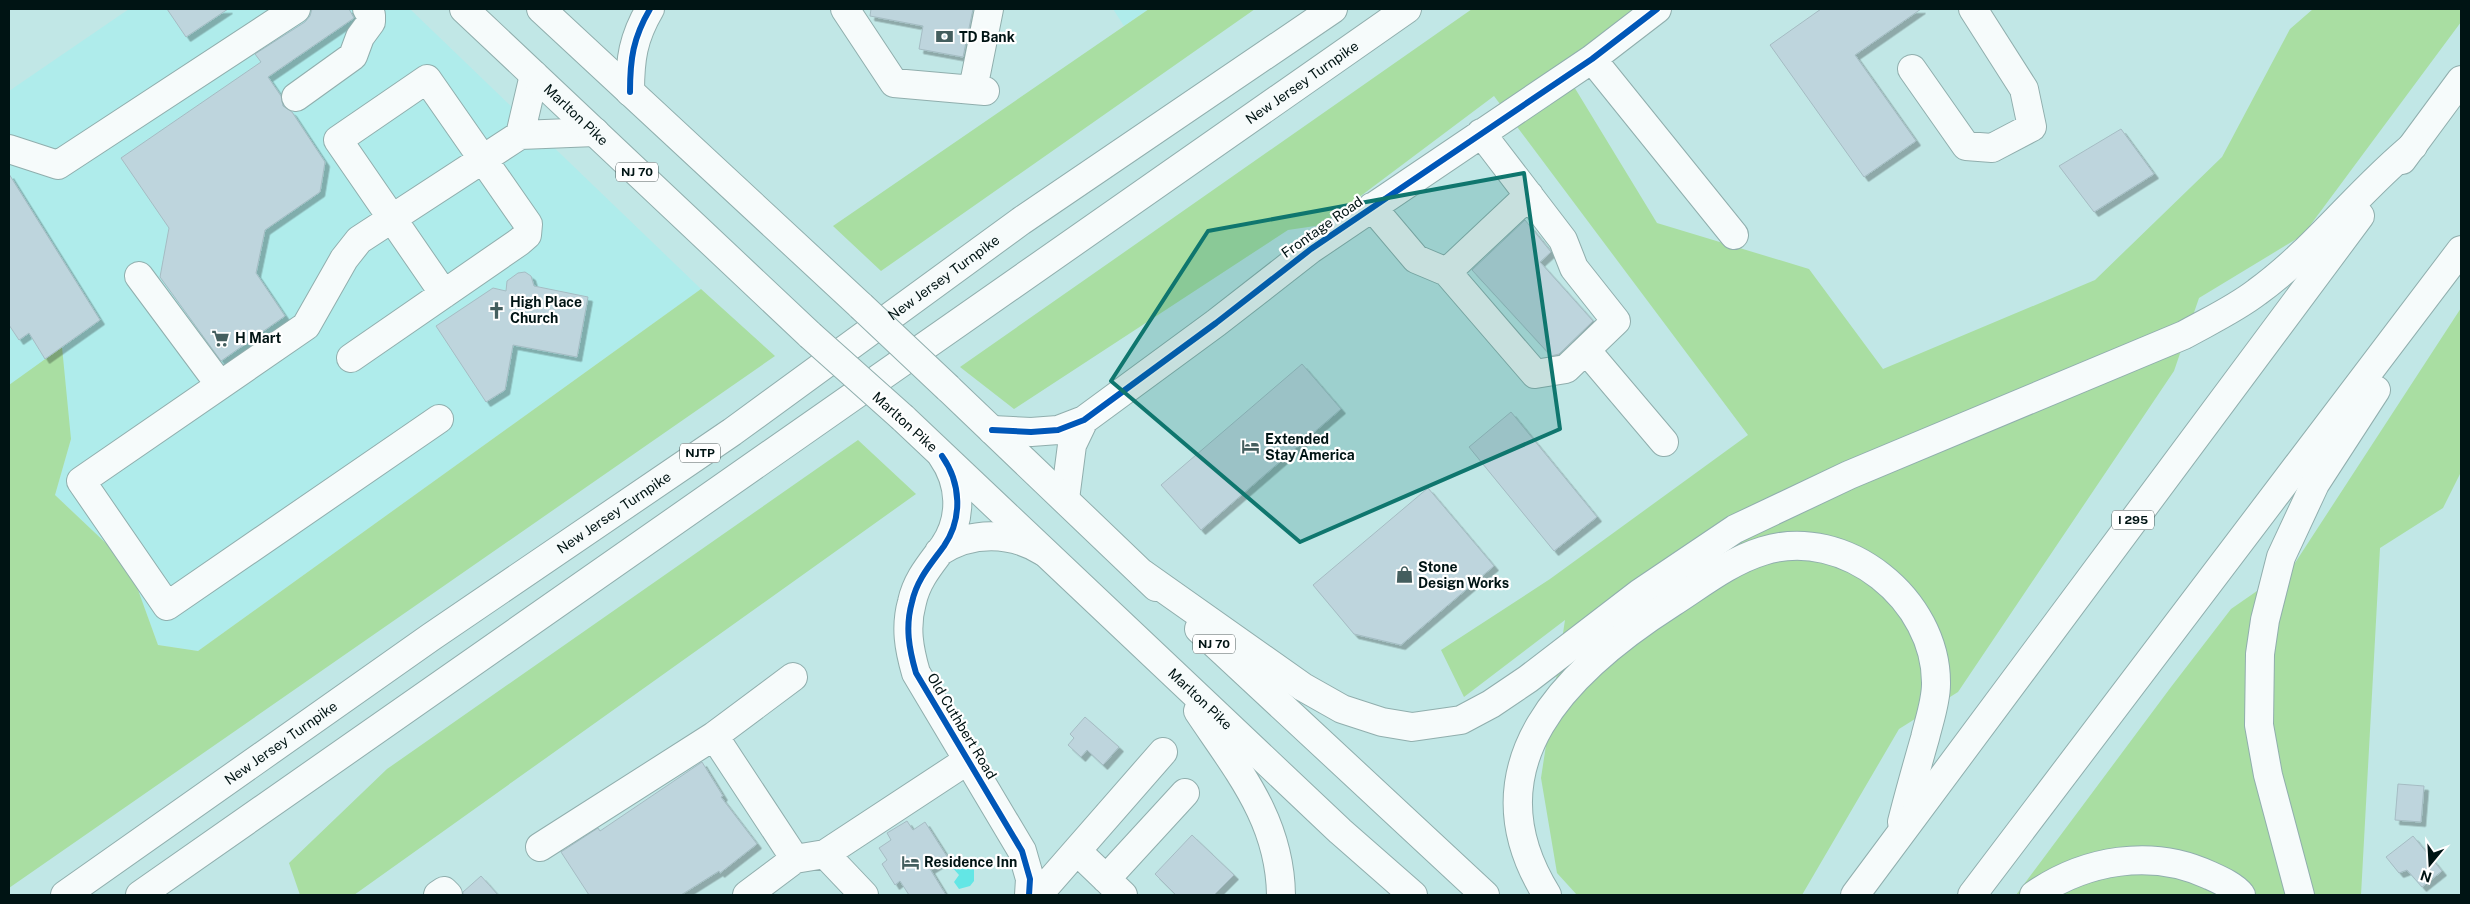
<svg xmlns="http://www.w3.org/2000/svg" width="2470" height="904" font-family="'Public Sans',sans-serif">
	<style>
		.built { fill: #afeceb }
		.green { fill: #a9dea2 }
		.water { fill: #63e6e5 }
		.building { fill: #bed5dd; stroke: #a5bcc3; filter: url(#shadow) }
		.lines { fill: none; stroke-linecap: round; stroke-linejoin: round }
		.minor-casing { stroke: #90aead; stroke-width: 30 }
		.highway-casing { stroke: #90aead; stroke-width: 30 }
		.minor { stroke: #f6fbfb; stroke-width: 28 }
		.highway { stroke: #f6fbfb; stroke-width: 28 }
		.highway-bridge-casing { stroke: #90aead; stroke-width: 30; stroke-linecap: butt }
		.highway-bridge { stroke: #f6fbfb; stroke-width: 28 }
		.cycleway-casing { stroke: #fff; stroke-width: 9 }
		.cycleway { stroke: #0057b8; stroke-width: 6 }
		.marked { fill: #0f766e; fill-opacity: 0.2; stroke: #0f766e; stroke-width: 4; stroke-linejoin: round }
		.labels { text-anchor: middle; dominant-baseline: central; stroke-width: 4.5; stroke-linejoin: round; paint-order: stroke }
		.shield { fill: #fff; stroke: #4c5a5a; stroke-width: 1 }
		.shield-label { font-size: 12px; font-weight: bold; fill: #001414 }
		.poi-label { font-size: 14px; font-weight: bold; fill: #001414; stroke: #fff; text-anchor: start }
		.street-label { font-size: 14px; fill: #001414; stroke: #fff }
	</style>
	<defs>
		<filter id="shadow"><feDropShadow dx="4.5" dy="4.5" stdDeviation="0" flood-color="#0004"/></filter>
	</defs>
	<rect width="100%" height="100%" fill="#c1e7e6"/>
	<path class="built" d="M129 9H410L701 289 198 651 158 645 129 565 55 495 71 439 9 385V91Z
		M1113 9H1149L1124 26Z"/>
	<path class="green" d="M1149 9H1255L881 271 833 226Z
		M1472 9H1643L1562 67 1657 223 1809 269 1883 369 2095 280 2222 157 2290 29 2313 9H2461V22L2303 235 2199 298 2174 371 1958 692 1899 729 1802 895H1577L1557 873 1541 778 1565 620 1464 697 1441 650 1550 579 1748 435 1494 96 1322 225 1288 230 1014 409 960 367Z
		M701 289 775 356 9 888V385L62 347 71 439 55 495 129 565 158 645 198 651Z
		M2461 308V472L2443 508 2380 548 2361 895H2016L2171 687 2231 609 2293 566Z
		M858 440 916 494 354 895H300L289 863 387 769Z"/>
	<path class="water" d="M957 859 965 860 974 870V881L970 886 959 889 954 882 959 875 951 866Z"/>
	<path class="building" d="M167 9H228L186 37Z
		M312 9H349L354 18 268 77 281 96 283 106 292 112 325 162 320 192 265 230 256 273 285 316 221 361 160 277 169 228 121 158 261 62 255 54 305 22 310 16Z
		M871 9H973L963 57 919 49 923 26 870 16Z
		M1821 9H1921L1855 55 1916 141 1864 177 1770 45Z
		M2121 129 2154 174 2094 212 2059 166Z
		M9 174 100 320 45 359 29 333 19 340 9 325Z
		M1525 220 1551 252 1540 262 1593 321 1559 354 1551 356 1472 270Z
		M525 272 531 276 534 286 588 297 577 357 513 345 505 390 486 402 436 326 493 288 506 291 507 281 518 273Z
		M1302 364 1341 409 1201 530 1161 485Z
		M1511 412 1597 517 1554 551 1469 447Z
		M1428 488 1494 566 1401 645 1354 634 1313 585Z
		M1085 717 1119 747 1103 765 1087 750 1081 757 1068 745 1074 738 1070 734Z
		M702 762 723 796 721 797 757 844 720 873 719 871 681 895H589L561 852 598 828 600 831Z
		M2398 784 2424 786 2421 822 2395 820Z
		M907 821 913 830 925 822 948 858 930 869 946 895H909L900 881 895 885 882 864 887 860 879 848 891 840 887 833Z
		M1192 835 1234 875 1214 895H1176L1155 874Z
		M2413 836 2442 871 2422 887 2407 870 2399 873 2386 857Z
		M481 876 498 895H463V892Z"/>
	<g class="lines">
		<defs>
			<path id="minor" d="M845 9 894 83 985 91
				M1592 59 1734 235
				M1912 69 1966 146 1992 148 2032 127 2024 89 1973 9
				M534 75 520 135 595 132
				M973 89 989 9
				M630 92C630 59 633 38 650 9
				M296 97 353 56 360 37 371 22V15L367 9
				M9 149 58 165 296 9
				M1372 207 1416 259 1447 272 1535 374 1566 369 1616 321 1574 268 1563 240 1481 133
				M1447 272 1529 195
				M139 276 220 385
				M1586 350 1664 442
				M351 358 519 242 527 235 528 224 427 79 338 140 444 294
				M439 419 167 606 81 481 306 326 344 259 359 240 520 135
				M992 430 1031 432 1058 430 1084 420 1216 323 1311 249 1592 59 1657 9
				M942 456C961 483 963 518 944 546 931 564 917 579 912 602 905 627 909 649 916 673L1022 851 1030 879 1029 895
				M1065 499 1072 445 1084 420
				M939 552C971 531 1011 531 1044 552
				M714 736 793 677
				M540 847 714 736 795 859
				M1077 851 1123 895
				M825 854 864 895
				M1106 879 1185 793
				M438 895 444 891 448 895
				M747 895 795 859 825 854 968 760
				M1038 895 1163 752"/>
			<g id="highway">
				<path id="s1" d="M464 9 810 335"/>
				<path d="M541 9 861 306"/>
				<path d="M2402 160 2461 80"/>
				<path d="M948 388 1156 587"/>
				<path id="s2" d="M903 418 1340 831 1413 895"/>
				<path d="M1143 574 1303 687 1342 709 1382 722 1412 727 1461 720 1491 704 1528 679 1640 593 1735 529 1849 475 2184 335C2209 321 2235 309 2257 292 2315 250 2358 191 2413 146"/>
				<path d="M1199 629 1485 895"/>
				<path d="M1198 711C1238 771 1280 820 1281 895"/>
				<path id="s3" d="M65 895 431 637 732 432 1021 221 1333 9"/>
				<path id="s4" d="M140 895 1407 9"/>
				<path d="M1547 895C1466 765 1568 669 1673 602 1701 584 1730 561 1763 551 1845 525 1937 600 1936 684 1936 702 1929 721 1925 738 1917 766 1909 794 1902 822"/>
				<path d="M1855 895 2360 216"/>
				<path d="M1972 895 2461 250"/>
				<path d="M2034 895C2085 860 2151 848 2209 875 2220 880 2234 886 2241 895"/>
				<path d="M2300 895 2268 775 2259 725 2260 654 2265 620 2281 557 2315 484 2376 390"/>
			</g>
		</defs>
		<use href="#minor" class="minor-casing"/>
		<use href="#highway" class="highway-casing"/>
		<use href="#minor" class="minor"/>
		<use href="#highway" class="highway"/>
		<defs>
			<path id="highway-bridge" d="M861 306 948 388
				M810 335 903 418"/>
		</defs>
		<use href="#highway-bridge" class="highway-bridge-casing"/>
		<use href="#highway-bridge" class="highway-bridge"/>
		<defs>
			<path id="cycleway" d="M630 92C630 59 633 38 650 9
				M992 430 1031 432 1058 430 1084 420 1216 323 1311 249 1592 59 1657 9
				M942 456C961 483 963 518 944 546 931 564 917 579 912 602 905 627 909 649 916 673L1022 851 1030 879 1029 895"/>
		</defs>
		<use href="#cycleway" class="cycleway-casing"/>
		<use href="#cycleway" class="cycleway"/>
	</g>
	<path class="marked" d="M1524 173 1560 429 1300 542 1111 381 1208 231Z"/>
	<defs>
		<symbol id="bank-bare" viewBox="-9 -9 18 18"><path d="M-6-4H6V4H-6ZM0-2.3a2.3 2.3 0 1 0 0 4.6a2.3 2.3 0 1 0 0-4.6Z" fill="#445e5e" stroke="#fff" stroke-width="2.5" paint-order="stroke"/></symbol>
		<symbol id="church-bare" viewBox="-9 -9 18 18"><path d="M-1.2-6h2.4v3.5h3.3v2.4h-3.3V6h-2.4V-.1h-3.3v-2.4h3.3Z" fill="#445e5e" stroke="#fff" stroke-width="2.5" paint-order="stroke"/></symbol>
		<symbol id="supermarket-bare" viewBox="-9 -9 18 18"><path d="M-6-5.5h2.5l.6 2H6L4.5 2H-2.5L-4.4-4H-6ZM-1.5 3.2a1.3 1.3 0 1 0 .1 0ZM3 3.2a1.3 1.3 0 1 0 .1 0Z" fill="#445e5e" stroke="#fff" stroke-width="2.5" paint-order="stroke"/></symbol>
		<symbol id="hotel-bare" viewBox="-9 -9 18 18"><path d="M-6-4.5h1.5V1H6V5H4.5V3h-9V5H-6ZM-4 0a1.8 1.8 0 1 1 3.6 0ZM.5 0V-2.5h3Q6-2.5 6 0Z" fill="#445e5e" stroke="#fff" stroke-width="2.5" paint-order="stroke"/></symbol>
		<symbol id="shop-bare" viewBox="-9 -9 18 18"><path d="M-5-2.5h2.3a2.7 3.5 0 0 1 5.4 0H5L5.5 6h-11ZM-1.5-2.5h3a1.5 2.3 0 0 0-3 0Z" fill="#445e5e" stroke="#fff" stroke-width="2.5" paint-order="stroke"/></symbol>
	</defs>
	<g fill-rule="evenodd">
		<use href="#bank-bare" x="932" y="24" width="25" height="25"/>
		<use href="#church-bare" x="484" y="298" width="25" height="25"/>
		<use href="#supermarket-bare" x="208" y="326" width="25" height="25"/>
		<use href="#hotel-bare" x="1238" y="434" width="25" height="25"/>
		<use href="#shop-bare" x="1392" y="562" width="25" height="25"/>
		<use href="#hotel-bare" x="898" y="850" width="25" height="25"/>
	</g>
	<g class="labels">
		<g class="shield">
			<rect x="616" y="162.5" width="42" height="19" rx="4"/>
			<rect x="680" y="443.5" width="40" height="19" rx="4"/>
			<rect x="2112" y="510.5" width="42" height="19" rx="4"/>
			<rect x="1193" y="634.5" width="42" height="19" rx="4"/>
		</g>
		<g class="shield-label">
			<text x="637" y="172">NJ 70</text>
			<text x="700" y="453">NJTP</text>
			<text x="2133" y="520">I 295</text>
			<text x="1214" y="644">NJ 70</text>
		</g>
		<g class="poi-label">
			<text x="959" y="37">TD Bank</text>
			<text x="510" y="302">High Place<tspan x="510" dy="16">Church</tspan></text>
			<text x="235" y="338">H Mart</text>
			<text x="1265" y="439">Extended<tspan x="1265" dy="16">Stay America</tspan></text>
			<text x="1418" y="567">Stone<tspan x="1418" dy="16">Design Works</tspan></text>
			<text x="924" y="862">Residence Inn</text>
		</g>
		<g class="street-label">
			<text stroke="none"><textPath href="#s4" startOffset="1418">New Jersey Turnpike</textPath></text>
			<text stroke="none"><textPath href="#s1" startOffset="154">Marlton Pike</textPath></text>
			<text transform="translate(1322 227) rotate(-35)">Frontage Road</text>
			<text stroke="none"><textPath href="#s3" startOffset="1074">New Jersey Turnpike</textPath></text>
			<text transform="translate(905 422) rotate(42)">Marlton Pike</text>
			<text stroke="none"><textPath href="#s3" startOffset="669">New Jersey Turnpike</textPath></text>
			<text stroke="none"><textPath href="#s2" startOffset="409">Marlton Pike</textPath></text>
			<text transform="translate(962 726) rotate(59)">Old Cuthbert Road</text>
			<text stroke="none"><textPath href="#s3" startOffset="264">New Jersey Turnpike</textPath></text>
		</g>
	</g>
	<rect width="2470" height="904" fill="none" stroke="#001414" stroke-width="20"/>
	<g transform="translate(2430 864) rotate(198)" stroke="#ffffff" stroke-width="4" paint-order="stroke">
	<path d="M0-4L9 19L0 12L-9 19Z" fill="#001414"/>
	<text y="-8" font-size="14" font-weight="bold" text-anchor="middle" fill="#001414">N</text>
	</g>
</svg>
